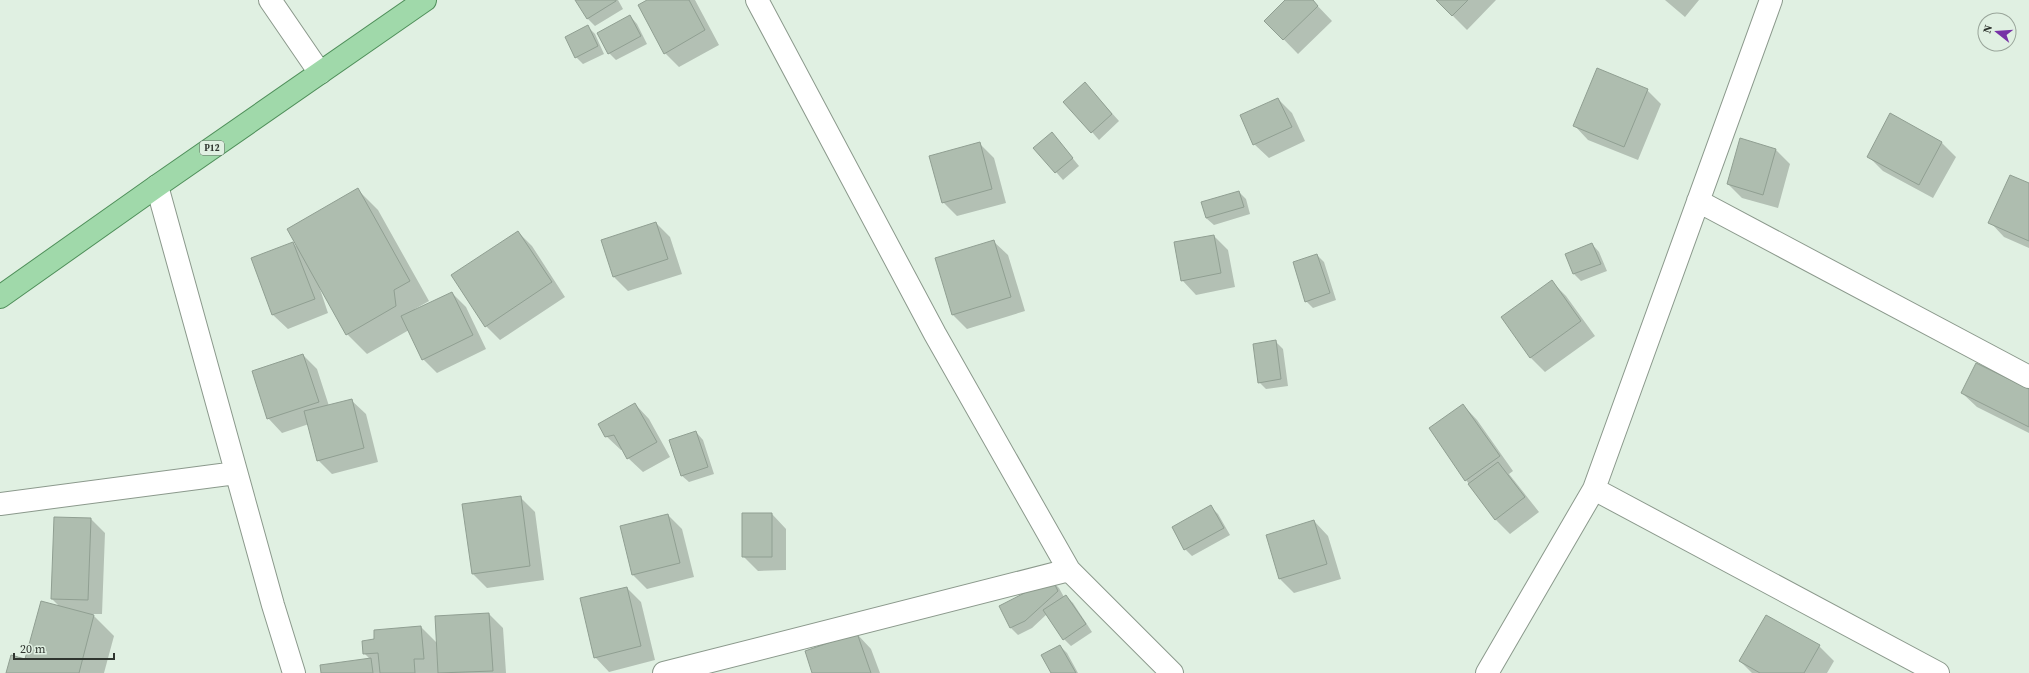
<svg xmlns="http://www.w3.org/2000/svg" width="2029" height="673" font-family="'Source Serif 4',serif">
	<style>
		.shadow { fill: #0003 }
		.building { fill: #aebdaf; stroke: #909f92 }
		.lines { fill: none; stroke-linecap: round; stroke-linejoin: round }
		.minor-casing { stroke: #8b998c; stroke-width: 24 }
		.major-casing { stroke: #4f8f5a; stroke-width: 24 }
		.minor { stroke: #fff; stroke-width: 22 }
		.major { stroke: #a0d9aa; stroke-width: 22 }
		.labels { text-anchor: middle; dominant-baseline: central; stroke-width: 4; stroke-linejoin: round; paint-order: stroke }
		.shield { fill: #e0f0e2; stroke: #646d65; stroke-width: 1 }
		.shield-label { font-size: 9px; font-weight: bold; fill: #2f352f }
	</style>
	<rect width="100%" height="100%" fill="#e0f0e2"/>
	<path class="shadow" d="M576 0H618L623 9 595 26 588 19Z
		M649 0H695L719 45 679 67 665 53Z
		M1287 0H1312L1332 21 1298 54 1266 21Z
		M1437 0H1496L1467 30Z
		M1665 0H1699L1685 17Z
		M630 16 637 24 647 44 616 60 609 53Z
		M587 26 595 34 604 54 583 64 576 57Z
		M1647 90 1661 104 1638 160 1588 140 1574 125Z
		M1092 91 1119 121 1099 140 1092 132Z
		M1278 99 1292 113 1305 141 1269 158 1254 144Z
		M1052 133 1079 166 1063 180 1035 148Z
		M1741 139 1776 150 1790 164 1778 208 1742 198 1728 184Z
		M979 143 994 158 1006 203 957 216 943 202Z
		M1942 143 1956 157 1933 198 1883 171 1869 157Z
		M2029 184V248L2004 237 1990 222Z
		M358 190 378 210 429 301 415 309 416 310 452 293 466 307 486 349 437 373 423 359 409 330 367 354 347 334 318 283 328 313 288 329 273 315 252 259 293 243 299 249Z
		M1239 192 1246 199 1250 214 1214 225 1206 218Z
		M656 223 670 237 682 274 628 291 614 277Z
		M518 232 532 246 565 297 500 340 486 326Z
		M1214 236 1228 250 1235 287 1196 295 1182 280Z
		M993 241 1008 255 1025 311 967 329 953 315Z
		M1592 244 1599 252 1607 271 1581 281 1574 274Z
		M1317 255 1324 262 1336 300 1313 308 1306 301Z
		M1552 282 1566 296 1595 336 1545 372 1531 358 1503 317Z
		M1276 342 1283 349 1288 386 1266 389 1259 382Z
		M303 355 317 369 329 406 351 400 366 414 378 462 332 474 318 460 309 424 282 433 268 418Z
		M2029 390V433L1977 407 1962 393Z
		M635 404 649 419 670 457 643 472 628 458 624 450H621L606 436Z
		M1463 405 1477 420 1513 471 1509 474 1539 512 1510 534 1496 520 1466 480Z
		M696 432 703 440 714 474 689 482 681 475Z
		M520 497 535 512 544 580 487 588 473 574Z
		M1211 507 1218 514 1230 535 1192 556 1185 549Z
		M772 514 786 529V570L758 571 743 556Z
		M668 515 682 529 694 577 647 589 633 575 621 527Z
		M91 519 105 533 102 614H92L114 636 104 673H7L26 660 60 607 52 599Z
		M1314 521 1328 536 1341 579 1294 593 1280 579Z
		M1052 581 1059 588 1064 597 1066 596 1073 603 1092 632 1071 646 1064 639 1047 614 1032 628 1018 635 1011 628Z
		M627 588 641 602 655 660 609 672 595 657Z
		M489 614 503 628 506 673H322L370 659 364 653 376 640 421 627 437 643Z
		M1766 616 1819 646 1834 661 1827 673H1752L1740 661Z
		M857 634 871 649 880 673H814Z
		M1060 646 1067 653 1078 673H1052Z"/>
	<path class="building" d="M575 0H616V1L587 19Z
		M647 0H689L705 30 664 54 638 5Z
		M1285 0H1313L1318 6 1283 40 1264 21Z
		M1436 0H1468L1452 16Z
		M630 15 641 36 608 54 597 33Z
		M588 25 598 46 575 58 565 37Z
		M1597 68 1648 89 1624 147 1573 126Z
		M1085 82 1112 114 1091 133 1063 102Z
		M1278 98 1292 127 1253 145 1240 115Z
		M1890 113 1942 142 1919 185 1867 157Z
		M1052 132 1073 158 1055 173 1033 148Z
		M1740 138 1776 149 1763 195 1727 184Z
		M980 142 992 189 942 203 929 156Z
		M2010 175 2029 183V241L1988 223Z
		M358 188 410 281 394 290 396 306 346 335 287 229Z
		M1239 191 1244 207 1206 218 1201 202Z
		M656 222 668 259 613 277 601 240Z
		M518 231 552 282 485 327 451 275Z
		M1214 235 1221 273 1181 281 1174 242Z
		M994 240 1011 297 952 315 935 258Z
		M293 242 315 299 272 315 251 258Z
		M1592 243 1601 264 1573 274 1565 254Z
		M1317 254 1330 293 1305 302 1293 262Z
		M1552 280 1581 321 1530 358 1501 317Z
		M452 292 473 335 422 360 401 316Z
		M1276 340 1281 379 1258 383 1253 344Z
		M303 354 319 402 267 419 252 371Z
		M1976 363 2029 389V427L1961 393Z
		M352 399 364 448 317 461 304 411Z
		M635 403 657 442 627 459 614 435 605 437 598 424Z
		M1463 404 1500 456 1465 481 1429 428Z
		M696 431 708 467 681 476 669 440Z
		M1498 462 1525 497 1495 520 1468 484Z
		M521 496 530 566 472 574 462 504Z
		M1211 505 1224 528 1184 550 1172 527Z
		M742 513H772V557H742Z
		M668 514 680 563 632 575 620 526Z
		M54 517 91 518 88 600 51 599Z
		M1314 520 1327 564 1279 579 1266 535Z
		M1052 579 1058 591 1025 621 1010 628 999 606Z
		M627 587 641 646 594 658 580 598Z
		M1066 595 1086 624 1063 640 1043 610Z
		M41 601 94 615 79 673H6L11 655 25 659Z
		M489 613 493 671 438 673 435 616Z
		M1766 615 1820 645 1804 673H1760L1739 661Z
		M421 626 424 659H414L415 673H380L378 653 363 654 362 641 374 639V630Z
		M857 633 871 673H812L805 651Z
		M1060 645 1076 673H1051L1041 655Z
		M371 658 373 673H321L320 665Z"/>
	<g class="lines">
		<defs>
			<path id="minor" d="M270 0 320 73
				M757 0 935 334 1069 570 1172 673
				M157 186 273 605 294 673
				M1698 201 2029 377
				M1594 489 1938 673
				M0 504 236 473
				M664 673 1069 570
				M1487 673 1594 489 1771 0"/>
			<path id="major" d="M0 297 157 186 425 0"/>
		</defs>
		<use href="#minor" class="minor-casing"/>
		<use href="#major" class="major-casing"/>
		<use href="#minor" class="minor"/>
		<use href="#major" class="major"/>
	</g>
	<g class="labels">
		<rect class="shield" x="200" y="141" width="24" height="14" rx="3"/>
		<g class="shield-label">
			<text x="212" y="148">P12</text>
		</g>
	</g>
	<g transform="translate(1997 32) rotate(287)"><circle r="19" fill="#e0f0e2" stroke="#99a59a"/>
	<path d="M0-3L7 15L0 10L-7 15Z" fill="#7732a6"/>
	<text y="-6" font-size="11" font-weight="bold" text-anchor="middle" fill="#2f352f">N</text>
	</g>
	<path d="M14 653v6h100v-6" fill="none" stroke="#2f352f" stroke-width="2"/>
	<text x="20" y="653" font-size="12" fill="#2f352f" stroke="#e0f0e2" stroke-width="3" paint-order="stroke">20 m</text>
</svg>
